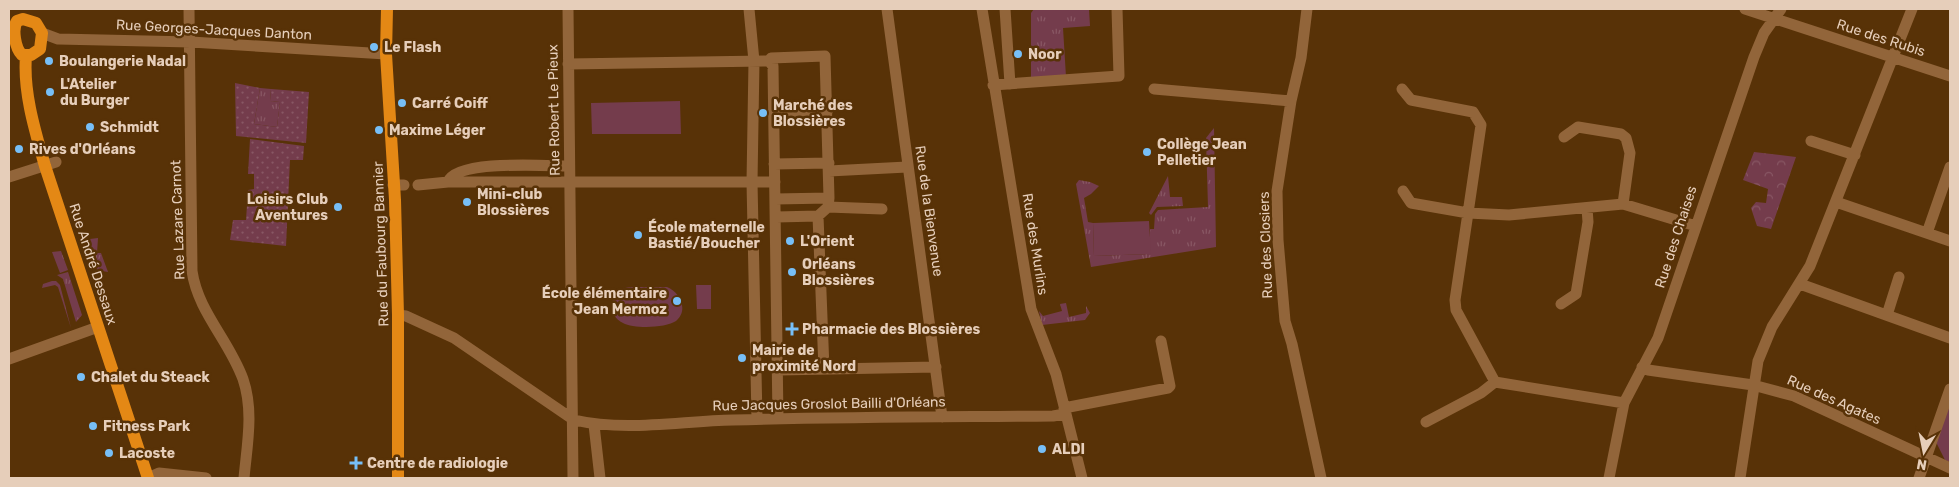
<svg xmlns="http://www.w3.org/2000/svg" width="1959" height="487" font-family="Rubik,sans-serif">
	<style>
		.grass { fill: url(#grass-tufts) }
		.forest { fill: url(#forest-crowns) }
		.park { fill: #743c4c }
		.garden { fill: url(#garden-dots) }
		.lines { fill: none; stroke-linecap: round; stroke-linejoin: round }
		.minor { stroke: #92653a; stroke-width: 11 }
		.major { stroke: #e48815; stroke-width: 12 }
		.poi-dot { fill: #77bff7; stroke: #583207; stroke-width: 2 }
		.labels { text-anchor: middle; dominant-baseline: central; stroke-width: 5; stroke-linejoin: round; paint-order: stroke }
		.street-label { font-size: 14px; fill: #e6ceba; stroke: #583207 }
		.poi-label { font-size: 14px; font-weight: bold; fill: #e6ceba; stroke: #583207; text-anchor: start }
	</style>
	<defs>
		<pattern id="grass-tufts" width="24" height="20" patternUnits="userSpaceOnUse" patternTransform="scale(1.25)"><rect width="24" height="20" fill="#743c4c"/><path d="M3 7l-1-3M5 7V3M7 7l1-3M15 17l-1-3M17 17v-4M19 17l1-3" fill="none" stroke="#885764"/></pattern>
		<pattern id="forest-crowns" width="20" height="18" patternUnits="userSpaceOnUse" patternTransform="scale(1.25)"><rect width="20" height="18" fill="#743c4c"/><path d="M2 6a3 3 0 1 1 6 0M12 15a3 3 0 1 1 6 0" fill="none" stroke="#885764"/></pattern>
		<pattern id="garden-dots" width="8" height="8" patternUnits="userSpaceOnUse" patternTransform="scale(1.25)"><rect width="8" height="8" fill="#743c4c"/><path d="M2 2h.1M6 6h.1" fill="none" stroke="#885764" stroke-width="1.8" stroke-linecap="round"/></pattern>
	</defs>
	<rect width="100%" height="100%" fill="#583207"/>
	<path class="grass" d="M1034 9H1089L1090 26 1063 28 1066 77 1031 79V13Z
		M260 88 271 89 270 101 280 102 277 127 254 124Z
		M1214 128 1216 247 1091 267 1076 184 1079 180 1090 182 1099 186 1091 194 1084 198 1088 222 1093 223 1094 256 1150 254V229H1154L1155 214 1158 210 1208 207 1206 138Z
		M1168 176 1170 197H1182L1183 206 1157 207 1151 215 1149 213Z
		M98 238 97 253H101L108 272 97 270 88 243 90 239Z
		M61 251 68 270 60 273 52 252Z
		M68 272 82 315 76 322 63 279 57 275Z
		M52 281H56L60 285 71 328 58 287 55 285 42 288 43 284Z
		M1066 303 1069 317 1086 313V306L1090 313 1085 320 1042 325 1039 311 1043 316 1062 311 1060 304Z"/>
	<path class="forest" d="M1754 152 1796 157 1771 229 1757 226 1751 208 1756 202 1766 203 1768 189 1743 180Z"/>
	<path class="park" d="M680 101 681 134H592L591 103Z
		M1149 221 1151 254 1094 256 1093 223Z
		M696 285H711V309H697Z
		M628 287H667C680 292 689 310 676 321 666 328 634 329 623 323 605 314 610 291 628 287Z
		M1950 400V462L1945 460 1935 440Z"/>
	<path class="garden" d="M235 83 260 88 254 124 277 127 280 102 270 101 271 89 309 92 306 143 236 136Z
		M250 139 304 146 303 160H290L286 246 230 240 233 220H246L248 190 254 189V174H248Z"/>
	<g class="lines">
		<path class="minor" d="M189 9 192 271C198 312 229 340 243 379 254 411 247 445 244 478
			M568 9 573 478
			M749 9 754 61 752 182 757 419
			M887 9 942 417
			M982 9 1031 309 1056 374 1082 478
			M1005 9 1010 84
			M1307 9 1301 58 1291 101 1277 191 1278 240 1285 321 1292 344 1321 478
			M1745 9 1950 76
			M42 33 58 39 191 42 386 54
			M769 61 773 66 778 419
			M568 64 769 61 771 58 825 56 829 198 828 207 818 216 824 369
			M993 85 1119 76 1117 9
			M1154 89 1291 101
			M1402 89 1411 100 1473 112 1481 125 1468 213 1411 203 1403 191
			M774 112 828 110
			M1564 137 1578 127 1621 134 1626 138 1630 153 1623 204
			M1811 141 1855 155
			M774 164 829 163
			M829 171 907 167
			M9 177 56 162
			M448 182C456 159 547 166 569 166
			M393 185H404
			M418 185 448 182H775
			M775 199 829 198
			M1836 202 1950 241
			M828 207 882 209
			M776 217 818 216
			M1927 233 1950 167
			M1800 284 1950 338
			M1561 304 1576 294 1588 222 1587 208
			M398 315 406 316 454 338 574 420C626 432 680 421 733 420 839 417 946 417 1053 416L1065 414
			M1887 315 1899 277
			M9 359 98 327
			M1642 367 1648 370 1753 385 1794 396 1950 468
			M778 370 936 367
			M1624 403 1495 382 1456 310 1455 300 1468 213 1509 215 1623 204 1696 226
			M1064 408 1168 388 1170 386 1161 341
			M1426 422 1481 393 1495 382
			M594 425 600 478
			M148 478 159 473 206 478
			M1609 478 1624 403 1658 338 1754 57 1764 33 1781 9
			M1740 478 1758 361 1772 327 1810 266 1912 9
			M1919 478 1950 389"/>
		<path class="major" d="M387 9 386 54 395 200 398 315V478
			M23 19 36 23 42 33 40 49 31 55H22C15 48 12 29 17 21Z
			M26 56C23 92 35 131 45 166L148 478"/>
	</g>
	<g class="poi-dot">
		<circle cx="374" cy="47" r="5"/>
		<circle cx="1018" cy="54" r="5"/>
		<circle cx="49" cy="61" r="5"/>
		<circle cx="50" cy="92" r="5"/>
		<circle cx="402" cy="103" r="5"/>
		<circle cx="763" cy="113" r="5"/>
		<circle cx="90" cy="127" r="5"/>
		<circle cx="379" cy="130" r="5"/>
		<circle cx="19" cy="149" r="5"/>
		<circle cx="1147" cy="152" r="5"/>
		<circle cx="467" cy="202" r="5"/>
		<circle cx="338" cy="207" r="5"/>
		<circle cx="638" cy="235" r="5"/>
		<circle cx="790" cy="241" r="5"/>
		<circle cx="792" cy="272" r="5"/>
		<circle cx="677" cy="301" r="5"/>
		<path d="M789.5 321.5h5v5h5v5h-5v5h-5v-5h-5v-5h5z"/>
		<circle cx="742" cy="358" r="5"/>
		<circle cx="81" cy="377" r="5"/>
		<circle cx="93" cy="426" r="5"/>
		<circle cx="1042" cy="449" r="5"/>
		<circle cx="109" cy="453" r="5"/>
		<path d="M353.5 455.5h5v5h5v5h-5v5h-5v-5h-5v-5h5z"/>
	</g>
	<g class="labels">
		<g class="street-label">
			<text transform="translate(214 30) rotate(3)">Rue Georges-Jacques Danton</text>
			<text transform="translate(1881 38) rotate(18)">Rue des Rubis</text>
			<text transform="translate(554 110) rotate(-91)">Rue Robert Le Pieux</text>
			<text transform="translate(929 211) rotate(82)">Rue de la Bienvenue</text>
			<text transform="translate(178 220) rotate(-92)">Rue Lazare Carnot</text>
			<text transform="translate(1676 237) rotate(-72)">Rue des Chaises</text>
			<text transform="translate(381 244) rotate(-92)">Rue du Faubourg Bannier</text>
			<text transform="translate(1035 244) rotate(81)">Rue des Murlins</text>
			<text transform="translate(1266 245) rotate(-92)">Rue des Closiers</text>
			<text transform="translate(93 264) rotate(72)">Rue André Dessaux</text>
			<text transform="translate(1834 400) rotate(24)">Rue des Agates</text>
			<text transform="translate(829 404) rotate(-1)">Rue Jacques Groslot Bailli d'Orléans</text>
		</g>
		<g class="poi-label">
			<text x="384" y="47">Le Flash</text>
			<text x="1028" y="54">Noor</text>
			<text x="59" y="61">Boulangerie Nadal</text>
			<text x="60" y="84">L'Atelier<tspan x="60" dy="16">du Burger</tspan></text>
			<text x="412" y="103">Carré Coiff</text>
			<text x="773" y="105">Marché des<tspan x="773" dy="16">Blossières</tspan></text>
			<text x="100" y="127">Schmidt</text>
			<text x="389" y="130">Maxime Léger</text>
			<text x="1157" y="144">Collège Jean<tspan x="1157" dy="16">Pelletier</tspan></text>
			<text x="29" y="149">Rives d'Orléans</text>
			<text x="477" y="194">Mini-club<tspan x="477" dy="16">Blossières</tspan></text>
			<text x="328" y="199" text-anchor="end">Loisirs Club<tspan x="328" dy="16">Aventures</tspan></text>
			<text x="648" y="227">École maternelle<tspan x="648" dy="16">Bastié/Boucher</tspan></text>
			<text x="800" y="241">L'Orient</text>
			<text x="802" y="264">Orléans<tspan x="802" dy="16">Blossières</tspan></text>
			<text x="667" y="293" text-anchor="end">École élémentaire<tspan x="667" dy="16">Jean Mermoz</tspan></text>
			<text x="802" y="329">Pharmacie des Blossières</text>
			<text x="752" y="350">Mairie de<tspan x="752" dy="16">proximité Nord</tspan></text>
			<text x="91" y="377">Chalet du Steack</text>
			<text x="103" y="426">Fitness Park</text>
			<text x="1052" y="449">ALDI</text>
			<text x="119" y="453">Lacoste</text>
			<text x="367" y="463">Centre de radiologie</text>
		</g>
	</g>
	<rect width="1959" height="487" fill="none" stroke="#e6ceba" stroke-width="20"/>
	<g transform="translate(1924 452) rotate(190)" stroke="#583207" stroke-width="4" paint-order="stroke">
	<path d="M0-4L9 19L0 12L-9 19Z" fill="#e6ceba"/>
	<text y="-8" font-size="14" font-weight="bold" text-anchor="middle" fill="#e6ceba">N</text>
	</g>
</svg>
